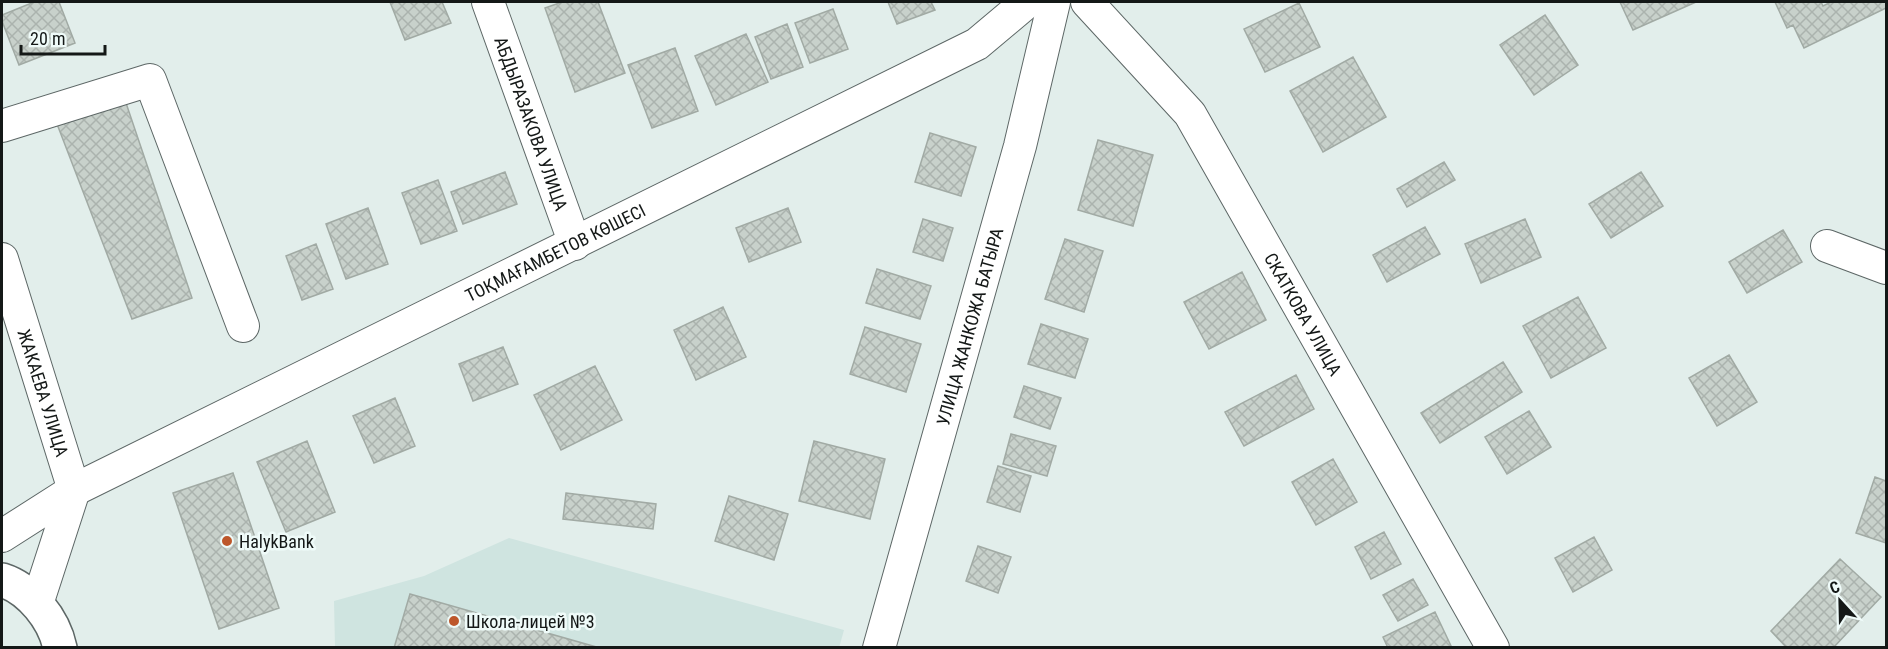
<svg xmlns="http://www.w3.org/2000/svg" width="1888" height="649" font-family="'Roboto Condensed',sans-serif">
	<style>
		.built { fill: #cfe4e0 }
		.building { fill: url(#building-cross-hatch); stroke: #a1aaa4; stroke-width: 1.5 }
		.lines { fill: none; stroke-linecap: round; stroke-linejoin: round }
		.minor-casing { stroke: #5d6766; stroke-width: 34 }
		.major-casing { stroke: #5d6766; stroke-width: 36 }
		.minor { stroke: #fff; stroke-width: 32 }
		.major { stroke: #fff; stroke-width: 33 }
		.poi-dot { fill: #bd572b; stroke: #effbf9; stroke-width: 2 }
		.labels { text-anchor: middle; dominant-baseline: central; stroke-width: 5; stroke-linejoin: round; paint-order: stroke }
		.street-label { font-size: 18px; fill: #141817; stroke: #effbf9 }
		.poi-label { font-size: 18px; fill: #141817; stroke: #effbf9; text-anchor: start }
	</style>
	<defs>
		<pattern id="building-cross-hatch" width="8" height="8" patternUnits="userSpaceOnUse" patternTransform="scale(1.5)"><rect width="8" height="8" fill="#c8d1cb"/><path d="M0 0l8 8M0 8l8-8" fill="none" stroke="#abb3ae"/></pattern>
	</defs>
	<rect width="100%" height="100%" fill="#e2eeeb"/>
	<path class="built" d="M509 538 844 630 839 648 335 647 334 601 424 576Z"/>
	<path class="building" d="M34 2H59L75 43 19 65 2 21V15Z
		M390 2H442L451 23 405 40Z
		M562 2H598L625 73 575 92 545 8Z
		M888 2H931L935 10 897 24Z
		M1620 2H1696L1633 30Z
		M1775 2H1821L1823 6 1831 2H1886V8L1804 48 1793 25 1787 28Z
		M1299 3 1320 47 1265 72 1244 29Z
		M833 9 848 49 810 63 795 23Z
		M1545 15 1578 65 1534 95 1500 45Z
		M787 24 803 67 771 79 755 37Z
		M746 34 768 82 716 105 695 56Z
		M675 48 698 111 652 128 628 65Z
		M1353 57 1386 117 1323 152 1290 91Z
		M125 100 192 298 132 319 57 124Z
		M930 133 976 147 961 196 915 182Z
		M1098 140 1153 155 1133 226 1078 210Z
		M1444 162 1455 180 1407 207 1397 189Z
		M505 172 517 204 463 224 451 192Z
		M1641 172 1663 206 1611 238 1589 204Z
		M438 180 457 231 421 244 402 193Z
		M368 208 388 264 346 279 326 224Z
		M788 208 801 242 749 262 736 228Z
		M923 219 953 228 943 261 913 252Z
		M1525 219 1541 257 1481 283 1465 244Z
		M1425 227 1440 254 1387 282 1373 255Z
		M1783 230 1802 262 1747 293 1729 262Z
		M1065 239 1103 251 1084 312 1045 299Z
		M316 244 333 289 302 300 286 256Z
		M877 269 931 286 920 319 866 303Z
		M1242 272 1266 320 1209 349 1184 302Z
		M1578 297 1606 348 1551 378 1523 326Z
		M723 307 746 357 696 380 674 330Z
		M1041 324 1088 339 1075 378 1028 364Z
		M865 327 921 344 906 392 850 374Z
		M503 347 518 384 473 401 459 364Z
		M1729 355 1757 402 1717 426 1689 378Z
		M1503 362 1522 392 1440 443 1421 413Z
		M595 366 622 420 561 450 534 395Z
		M1296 375 1314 409 1244 446 1225 412Z
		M1024 386 1061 398 1050 429 1014 417Z
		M395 398 415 446 374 463 353 416Z
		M1529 411 1551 447 1507 474 1485 437Z
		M1011 434 1056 446 1047 476 1003 464Z
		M307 441 335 512 286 532 257 462Z
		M814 441 885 459 870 519 799 501Z
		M1333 459 1357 502 1316 525 1292 482Z
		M998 466 1031 476 1020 512 987 502Z
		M233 473 279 608 219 629 173 493Z
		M1875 477 1886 481V543L1856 533Z
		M566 493 656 504 653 529 563 519Z
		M729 496 788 514 774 560 715 541Z
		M1384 532 1401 564 1371 579 1355 547Z
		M1594 537 1612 570 1573 592 1555 558Z
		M978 546 1011 557 998 593 966 581Z
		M1840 559 1881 597 1833 648H1787L1771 631Z
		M1413 579 1428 605 1398 621 1383 595Z
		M410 594 600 648H394Z
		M1435 612 1452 648H1388L1383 637Z"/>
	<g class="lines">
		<defs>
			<g id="minor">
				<path id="s1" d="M488 2 575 244"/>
				<path id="s2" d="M1087 2 1190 114 1493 648"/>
				<path d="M2 126 150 80 243 326"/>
				<path d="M1827 246 1886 268"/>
				<path id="s3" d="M2 259 74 490"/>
				<path id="s4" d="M2 536 74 490 977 44 1027 2"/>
				<path d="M37 604 74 490"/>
				<path id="s5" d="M879 648 1020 146 1054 2"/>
			</g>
			<path id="major" d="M2 580C30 589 54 619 60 648"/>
		</defs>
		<use href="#minor" class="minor-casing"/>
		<use href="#major" class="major-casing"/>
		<use href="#minor" class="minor"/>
		<use href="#major" class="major"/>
	</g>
	<g class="poi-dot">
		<circle cx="227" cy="541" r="6"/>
		<circle cx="454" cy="621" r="6"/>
	</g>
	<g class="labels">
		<g class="street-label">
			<text stroke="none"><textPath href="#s1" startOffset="129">АБДЫРАЗАКОВА УЛИЦА</textPath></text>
			<text stroke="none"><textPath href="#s4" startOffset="622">ТОҚМАҒАМБЕТОВ КӨШЕСІ</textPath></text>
			<text stroke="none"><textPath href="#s2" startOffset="382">СКАТКОВА УЛИЦА</textPath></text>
			<text stroke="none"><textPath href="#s5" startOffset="334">УЛИЦА ЖАНКОЖА БАТЫРА</textPath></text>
			<text stroke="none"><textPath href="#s3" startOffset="140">ЖАКАЕВА УЛИЦА</textPath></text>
		</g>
		<g class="poi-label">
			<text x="239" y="541">HalykBank</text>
			<text x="466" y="621">Школа-лицей №3</text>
		</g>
	</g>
	<rect width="1888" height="649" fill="none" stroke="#141817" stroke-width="6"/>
	<g transform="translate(1840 601) rotate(338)" stroke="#effbf9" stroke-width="4.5" paint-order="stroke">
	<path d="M0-4.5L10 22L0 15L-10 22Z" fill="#141817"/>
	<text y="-9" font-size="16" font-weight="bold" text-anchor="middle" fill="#141817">С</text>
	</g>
	<path d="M21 45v9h84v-9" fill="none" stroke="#141817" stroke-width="3"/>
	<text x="30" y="45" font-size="18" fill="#141817" stroke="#effbf9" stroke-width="4.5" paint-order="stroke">20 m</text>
</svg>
